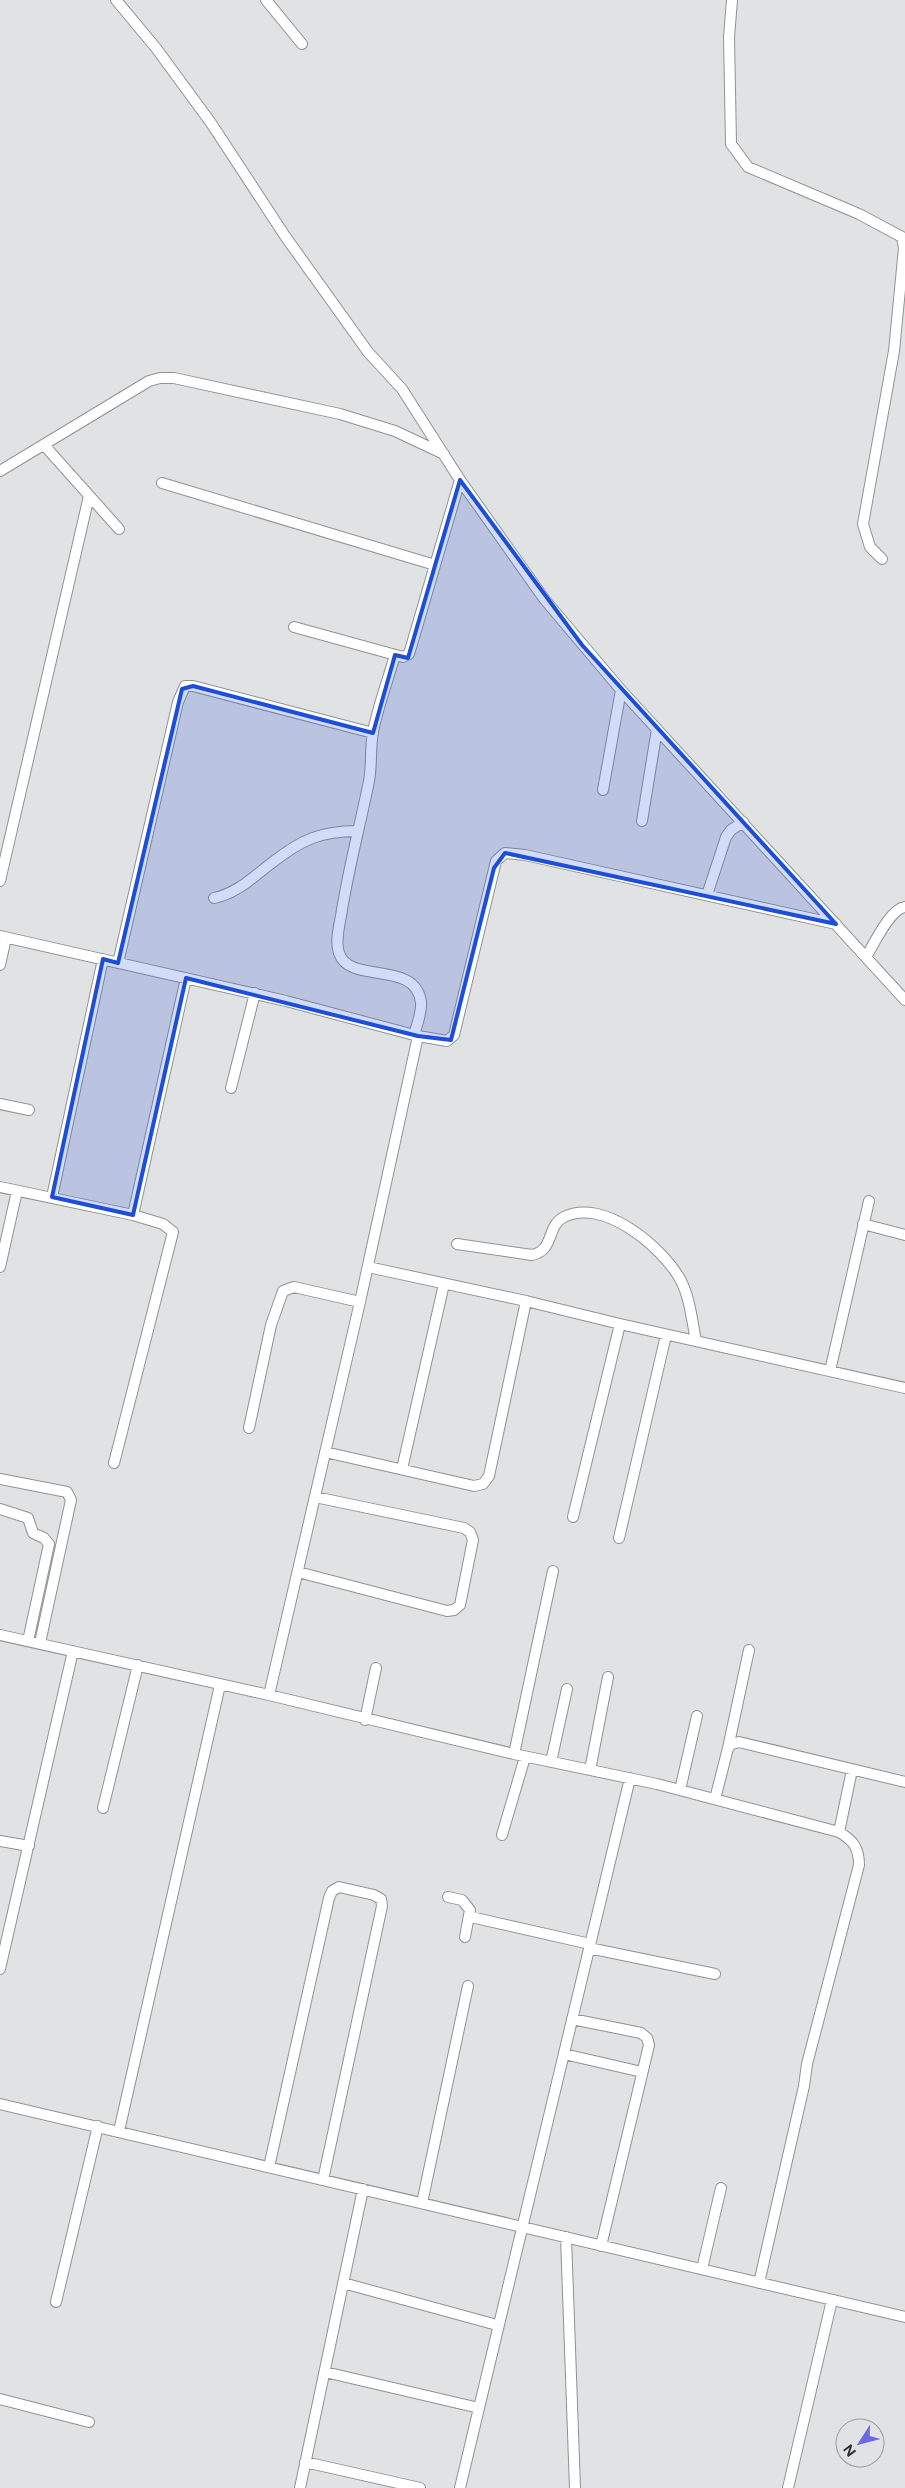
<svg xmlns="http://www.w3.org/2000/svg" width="905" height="2488" font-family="Figtree,sans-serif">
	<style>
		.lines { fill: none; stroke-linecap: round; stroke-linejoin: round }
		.minor-casing { stroke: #909293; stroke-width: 12 }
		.minor { stroke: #fff; stroke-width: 10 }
		.marked { fill: #1d4ed8; fill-opacity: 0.2; stroke: #1d4ed8; stroke-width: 4; stroke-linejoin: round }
	</style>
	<rect width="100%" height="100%" fill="#e1e2e4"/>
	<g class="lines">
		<defs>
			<path id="minor" d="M116 0 156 48 211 123 285 236 368 352 402 389 460 480 545 600 621 690 905 1000
				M266 0 302 44
				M732 0 729 37 731 144 748 167 859 214 902 237 904 248 894 351 863 524 870 547 882 559
				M44 445 119 529
				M0 471 149 381 160 378H174L340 414 395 431 444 454
				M162 483 435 565
				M294 627 403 657 409 654 460 480
				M395 655C388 680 378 706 373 732 370 748 372 765 369 781 360 826 348 870 341 916 339 927 335 942 339 953 349 985 415 959 421 1002 422 1012 417 1025 414 1035
				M603 790 621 690
				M642 821 657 729
				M0 881 89 496
				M707 895 726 837 731 830 743 822
				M214 898C238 893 254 876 273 862 301 840 321 831 357 831
				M0 936 286 1001 418 1036 447 1041 454 1035 496 861 505 853 525 855 836 924
				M866 957C874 944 890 909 905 907
				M118 963 178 702 185 686H193L373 733
				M0 965 6 938
				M231 1088 255 993
				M0 1104 29 1110
				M0 1187 133 1215 163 1224 173 1232 114 1463
				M52 1197 103 959
				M133 1215 186 978
				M863 1224 905 1235
				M457 1244 532 1255C555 1250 546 1226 564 1217 603 1197 662 1247 680 1279 690 1297 692 1321 696 1341
				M0 1267 17 1191
				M368 1267 526 1301 620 1324 905 1388
				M830 1371 869 1201
				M249 1428 271 1325 283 1291 294 1287 360 1302
				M325 1452 474 1486 483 1484 489 1476 526 1301
				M402 1469 444 1284
				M0 1479 67 1492 71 1500 40 1643
				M0 1509 28 1518 33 1533 44 1538 49 1544 28 1641
				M573 1517 620 1324
				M619 1538 666 1335
				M298 1572 447 1611 454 1610 460 1605 473 1540 470 1532 464 1528 315 1497
				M0 1635 269 1695 514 1754 657 1784 839 1832C853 1840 859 1848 859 1865L807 2064 804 2086 759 2283
				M269 1695 360 1302 418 1036
				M365 1720 376 1668
				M728 1748 749 1650
				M514 1754 553 1571
				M551 1762 567 1689
				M590 1770 608 1677
				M680 1790 697 1716
				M715 1799 728 1748 732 1744 739 1742 905 1782
				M103 1808 138 1665
				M839 1832 852 1770
				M502 1835 525 1757
				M0 1841 29 1846
				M448 1897 462 1900 470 1910 465 1937
				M471 1917 590 1944
				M589 1948 715 1974
				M0 1969 73 1651
				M572 2019 641 2033 647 2038 649 2045 601 2246
				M564 2054 642 2072
				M0 2104 905 2317
				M119 2131 220 1685
				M269 2167 329 1898 332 1891 339 1887 374 1895 381 1899 382 1906 323 2180
				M422 2203 468 1986
				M566 2237 575 2488
				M702 2269 721 2188
				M343 2283 497 2325
				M56 2302 98 2126
				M325 2372 479 2408 460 2488
				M0 2399 89 2422
				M479 2408 630 1778
				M305 2462 420 2488
				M300 2488 363 2189
				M788 2488 832 2300"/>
		</defs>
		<use href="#minor" class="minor-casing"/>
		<use href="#minor" class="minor"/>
	</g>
	<path class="marked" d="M460 480 582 645 836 924 505 853 494 868 451 1040 418 1036 186 978 133 1215 52 1197 103 959 118 963 182 689 193 686 373 733 395 655 408 658Z"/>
	<g transform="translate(860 2443) rotate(234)"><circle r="24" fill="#e1e2e4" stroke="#9a9b9c"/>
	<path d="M0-4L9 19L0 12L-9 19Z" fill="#6b6ae3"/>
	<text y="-8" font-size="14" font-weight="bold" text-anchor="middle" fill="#2f3031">N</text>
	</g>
</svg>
